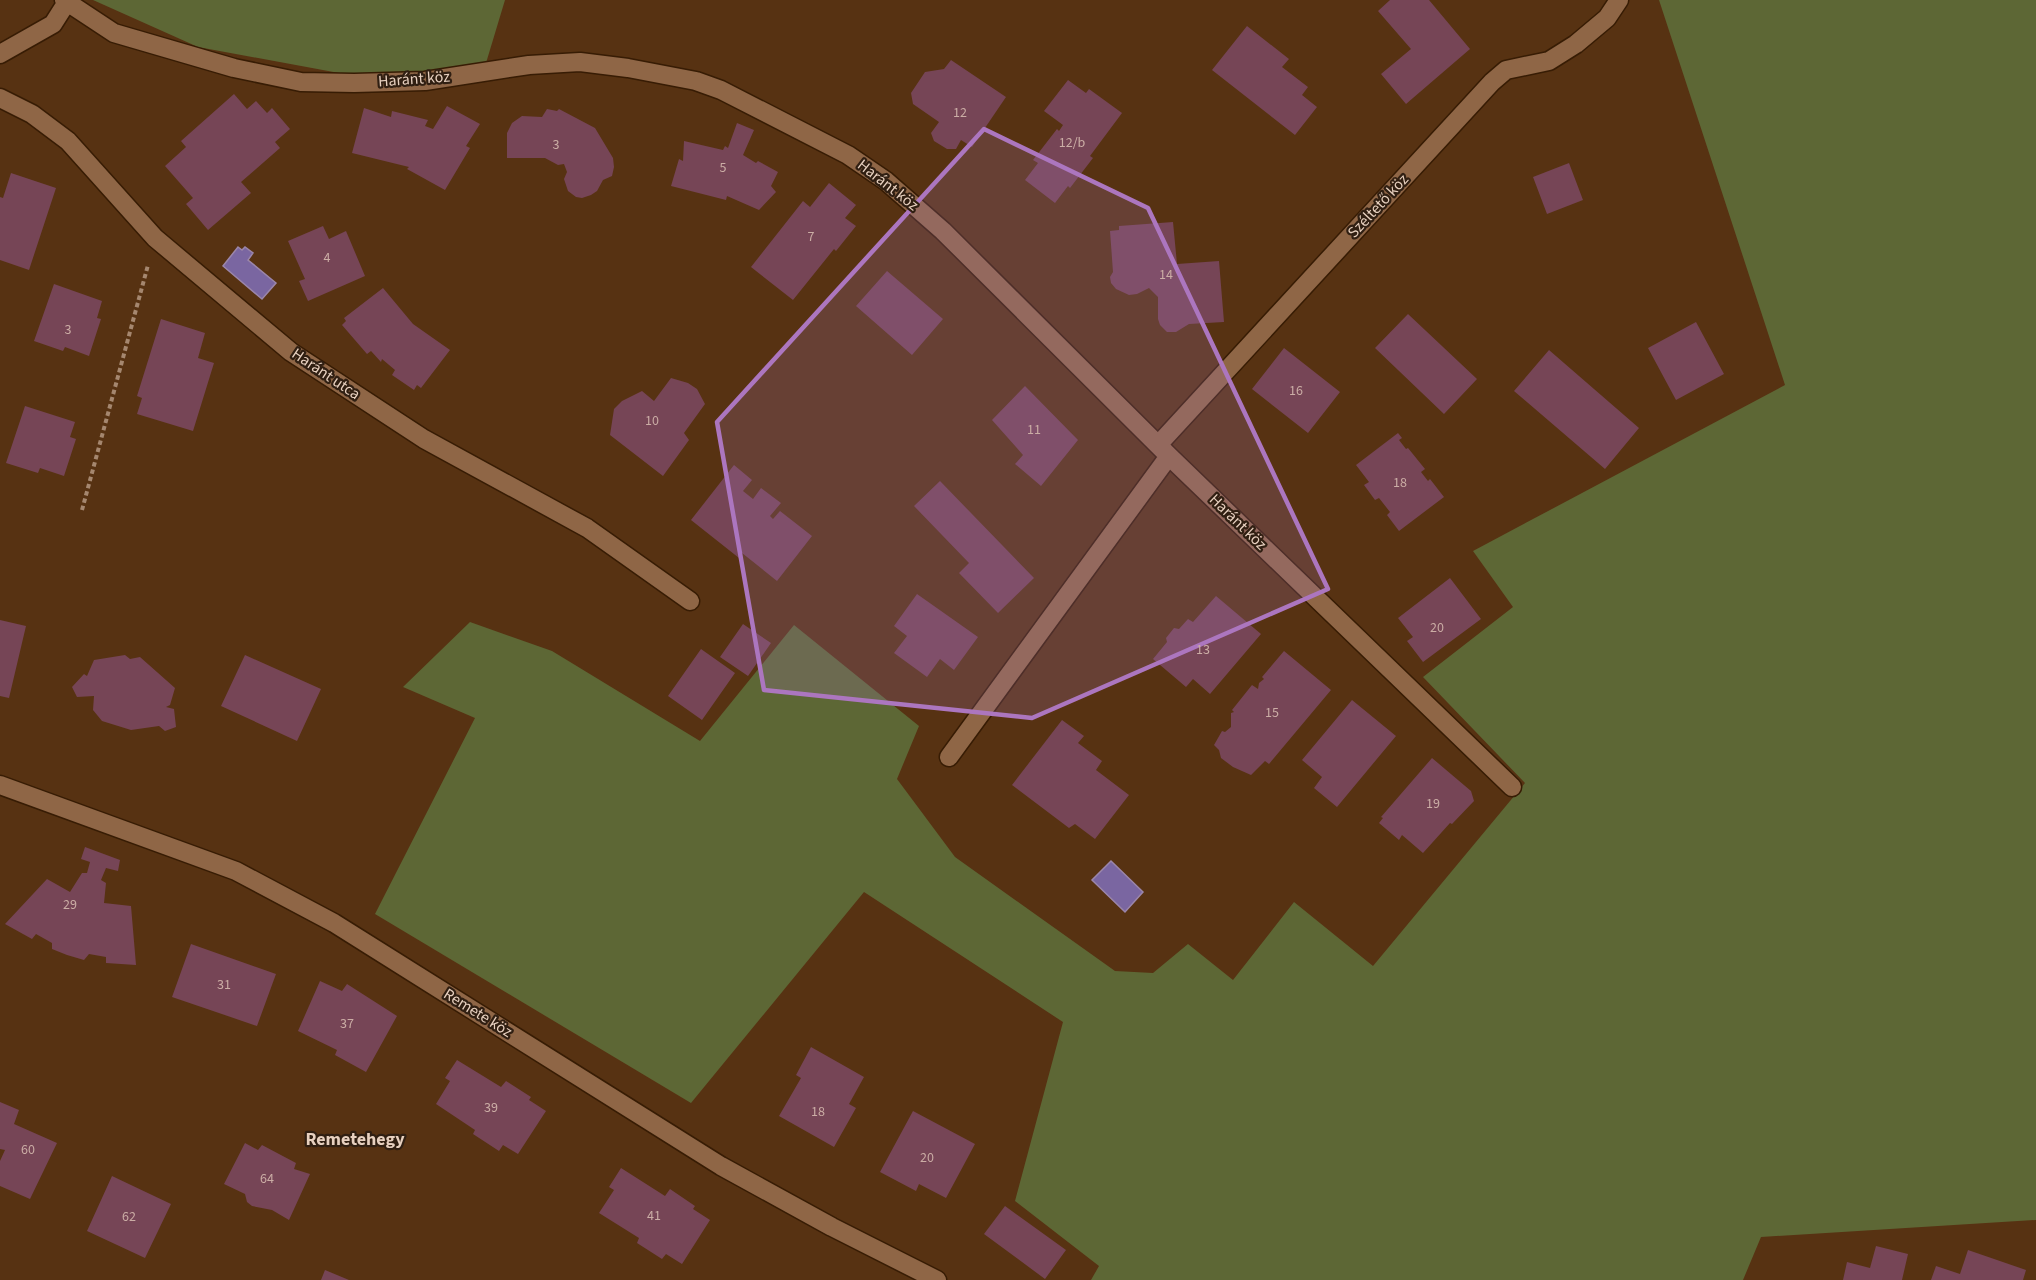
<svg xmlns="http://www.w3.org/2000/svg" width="2036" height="1280" font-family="'Source Sans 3',sans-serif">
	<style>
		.green { fill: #5d6735 }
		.water { fill: #7a66a1; stroke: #9b86aa; stroke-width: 1.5 }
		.building { fill: #764556 }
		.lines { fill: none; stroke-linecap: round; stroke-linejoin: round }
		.minor-casing { stroke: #371c04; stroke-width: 21 }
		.path { stroke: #a5876f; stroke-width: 4; stroke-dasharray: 4.5 3; stroke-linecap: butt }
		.minor { stroke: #8f6646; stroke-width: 18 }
		.marked { fill: #ac76bf; fill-opacity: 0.2; stroke: #ac76bf; stroke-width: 4.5; stroke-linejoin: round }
		.labels { text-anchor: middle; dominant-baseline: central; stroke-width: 4.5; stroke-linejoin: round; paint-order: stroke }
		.number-label { font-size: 14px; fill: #cbada5 }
		.street-label { font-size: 16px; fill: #e7d0bf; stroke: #301f12 }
		.neighbourhood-label { font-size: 18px; font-weight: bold; fill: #e7d0bf; stroke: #301f12 }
	</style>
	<rect width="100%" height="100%" fill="#573212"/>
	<path class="green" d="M93 0H505L483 73H339L198 47Z
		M1659 0H2036V1220L1761 1237 1743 1280H1091L1099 1266 1015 1201 1063 1022 864 892 691 1103 375 914 475 718 403 687 470 622 552 651 700 741 794 625 919 726 897 779 955 857 1115 971 1153 973 1188 944 1233 980 1294 902 1373 966 1525 783 1423 677 1513 607 1473 551 1785 385Z"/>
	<path class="water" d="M238 247 242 250 245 247 253 253 248 260 276 283 262 299 223 266Z
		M1111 861 1143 892 1125 912 1092 880Z"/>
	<path class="building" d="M1390 0H1429L1470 49 1406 104 1381 74 1411 49 1378 11Z
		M1247 26 1289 59 1282 67 1308 87 1302 95 1317 107 1295 135 1212 70Z
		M951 60 1006 97 972 147 961 140 956 149H947L934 141 931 133 939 122 913 104 911 93 925 72 944 69Z
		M1068 80 1086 93 1089 89 1122 113 1090 156 1093 158 1070 188 1068 186 1055 203 1025 180 1038 163 1033 160 1057 129 1059 131 1063 125 1044 111Z
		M234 94 247 109 256 101 267 113 272 108 290 129 275 142 280 148 241 182 251 193 208 230 186 204 193 198 165 166 186 147 181 141Z
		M447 106 480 124 466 146 470 148 445 190 407 169 409 167 352 153 364 108 391 117 392 111 428 120 425 126 433 129Z
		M547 109 557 111 559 109 595 128 613 158 614 167 612 176 603 180 597 191 591 195 582 198 576 197 568 191 564 179 567 172 564 164 558 165 545 158H507V133L512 123 522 116 542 117Z
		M737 123 754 130 743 155 756 163 758 161 778 172 771 186 776 192 759 210 727 196 726 200 671 186 679 159 683 161 684 141 723 150 725 146 728 148Z
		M1569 163 1583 200 1547 214 1533 177Z
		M11 173 56 188 29 270 0 260V197L3 198Z
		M829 183 856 205 845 218 856 226 836 251 834 249 793 300 751 267 803 201 810 207Z
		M1173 222 1177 264 1219 261 1224 322 1189 324 1176 332H1167L1160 325 1158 319V297L1149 288 1137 294 1129 295 1116 289 1111 283 1110 277 1113 272 1110 231 1119 230V226Z
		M323 226 329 239 346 231 365 276 308 301 299 281 305 279 288 241Z
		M887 271 943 319 912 355 856 306Z
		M54 284 102 301 97 318 101 319 89 356 65 347 63 351 34 341Z
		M383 288 413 324 450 350 421 388 417 385 414 390 392 375 395 370 382 359 381 362 371 351 367 354 342 325 346 321 344 318Z
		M1408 314 1477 379 1444 414 1375 348Z
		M161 319 205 333 198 358 214 363 193 431 137 414 142 398 137 396Z
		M1696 322 1724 374 1676 400 1648 348Z
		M1284 348 1340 392 1308 433 1252 389Z
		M1549 350 1639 428 1605 469 1514 391Z
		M671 378 688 383 697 389 705 404 684 433 689 440 663 476 610 435 614 409 622 401 642 391 654 401Z
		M1025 386 1078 440 1041 486 1015 464 1023 455 992 420Z
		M25 406 75 422 70 437 76 439 64 476 40 468 38 473 6 463Z
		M1398 433 1402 438 1399 440 1406 449 1408 448 1425 469 1421 472 1428 481 1430 479 1444 497 1399 531 1387 515 1390 512 1379 498 1375 500 1364 485 1369 482 1356 465Z
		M734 465 752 480 743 491 753 499 761 488 781 503 770 516 773 519 780 511 812 536 777 581 742 553 739 558 691 520Z
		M940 481 1034 578 998 613 959 573 969 563 914 506Z
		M1450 578 1481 619 1423 662 1407 641 1413 637 1398 618Z
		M917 594 978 637 954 670 940 659 927 677 894 653 907 636 894 626Z
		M1216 596 1261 634 1210 694 1193 679 1186 687 1153 659 1167 642 1166 638 1174 628 1179 629 1188 619 1193 622Z
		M0 620 26 626 9 698 0 696Z
		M743 624 771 643 748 676 720 657Z
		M701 649 735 673 702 720 668 696Z
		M1284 651 1331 690 1269 764 1265 761 1251 775 1233 767 1221 758 1219 750 1214 745 1222 731 1225 732 1231 727V713L1234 712 1232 710 1252 685 1258 689 1259 683 1264 679 1262 677Z
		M125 655 130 659 140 657 175 688 170 705 166 707 174 709 176 727 165 731 159 726 131 730 102 721 93 710 94 696 77 697 72 687 84 674 87 676 94 660Z
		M245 655 321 689 297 741 221 706Z
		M1352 700 1396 736 1337 807 1314 788 1322 777 1302 760Z
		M1062 720 1084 736 1078 743 1102 761 1096 770 1129 795 1095 839 1075 824 1069 828 1012 785Z
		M1432 758 1471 791 1474 801 1452 824 1450 823 1423 853 1402 835 1399 840 1379 823 1383 818 1381 817Z
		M85 847 120 860 118 871 106 868 101 880 106 883 104 903 131 906 136 965 106 963V957L89 954 84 960 67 955 52 949V943L36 934 32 939 5 924 47 879 70 892 82 873H87L90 862 81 859Z
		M191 944 276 974 257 1026 172 997Z
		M320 981 342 991 347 984 397 1016 366 1072 335 1055 337 1050 298 1031Z
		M811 1047 864 1077 849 1104 856 1108 834 1147 779 1116 801 1078 796 1075Z
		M457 1060 501 1087 506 1081 531 1097 529 1100 546 1111 518 1154 503 1145 499 1151 473 1134 475 1130 436 1104 450 1081 445 1078Z
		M0 1102 19 1110 14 1124 57 1143 30 1199 0 1186V1161L5 1150 0 1149Z
		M913 1111 975 1144 946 1198 919 1184 916 1191 880 1172Z
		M245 1143 258 1150 262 1145 296 1163 294 1169 310 1174 289 1220 272 1210 252 1206 247 1202 245 1194 224 1184Z
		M621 1168 665 1196 670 1189 695 1206 693 1209 710 1220 682 1264 666 1254 662 1259 637 1243 639 1238 599 1213 614 1190 609 1187Z
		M112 1176 171 1204 145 1258 87 1231Z
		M1005 1206 1066 1250 1045 1279 984 1234Z
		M1876 1246 1908 1254 1902 1280H1843L1847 1262 1870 1268Z
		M1968 1250 2026 1270 2023 1280H1931L1936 1266 1960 1274Z
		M325 1270 349 1280H321Z"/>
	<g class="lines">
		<defs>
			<path id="minor" d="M64 0 114 33 234 68 301 82 354 83 425 81 529 65 580 62 628 68 696 81 721 90 848 155 886 181 943 231 1169 456 1512 787
				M0 54 53 24 67 2
				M0 98 32 114 68 141 155 238 291 352 424 439 587 528 690 601
				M1158 445 1492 82 1506 70 1549 61 1576 44 1607 18 1619 0
				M949 757 1169 456
				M0 785 236 871 334 923 721 1166 832 1227 937 1280"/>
		</defs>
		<use href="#minor" class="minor-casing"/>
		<path class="path" d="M82 510 148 265"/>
		<use href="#minor" class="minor"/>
	</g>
	<path class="marked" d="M984 129 1148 208 1328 589 1032 718 764 690 717 422Z"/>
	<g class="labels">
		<g class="number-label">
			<text x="960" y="113">12</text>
			<text x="1072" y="143">12/b</text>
			<text x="556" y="145">3</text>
			<text x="723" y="168">5</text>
			<text x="811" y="237">7</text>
			<text x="327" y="258">4</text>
			<text x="1166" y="275">14</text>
			<text x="68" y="330">3</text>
			<text x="1296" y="391">16</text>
			<text x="652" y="421">10</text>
			<text x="1034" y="430">11</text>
			<text x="1400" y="483">18</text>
			<text x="1437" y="628">20</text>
			<text x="1203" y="650">13</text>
			<text x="1272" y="713">15</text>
			<text x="1433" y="804">19</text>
			<text x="70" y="905">29</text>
			<text x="224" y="985">31</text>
			<text x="347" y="1024">37</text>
			<text x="491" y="1108">39</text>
			<text x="818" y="1112">18</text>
			<text x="28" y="1150">60</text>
			<text x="927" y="1158">20</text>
			<text x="267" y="1179">64</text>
			<text x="654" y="1216">41</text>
			<text x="129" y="1217">62</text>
		</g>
		<g class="street-label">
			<text transform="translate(414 79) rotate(-4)">Haránt köz</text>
			<text transform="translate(888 185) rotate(38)">Haránt köz</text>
			<text transform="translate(1378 206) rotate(-47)">Széltető köz</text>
			<text transform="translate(326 374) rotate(34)">Haránt utca</text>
			<text transform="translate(1238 522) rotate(44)">Haránt köz</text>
			<text transform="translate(478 1013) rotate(32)">Remete köz</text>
		</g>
		<g class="neighbourhood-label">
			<text x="355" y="1139">Remetehegy</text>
		</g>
	</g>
</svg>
